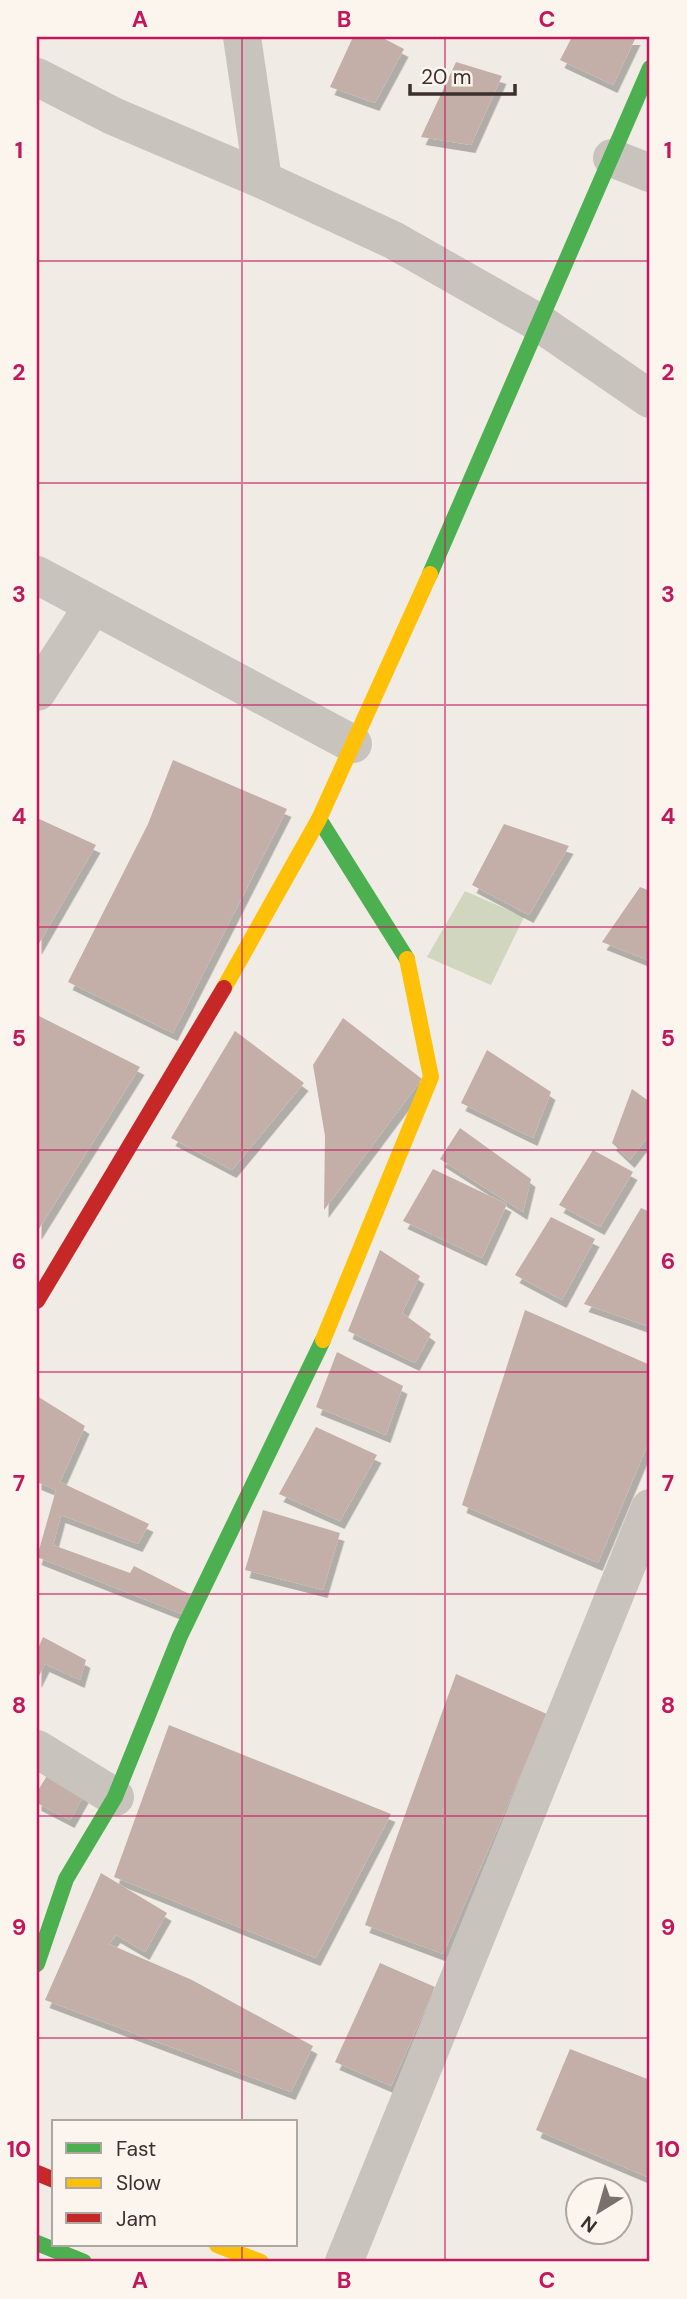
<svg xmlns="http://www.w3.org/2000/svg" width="687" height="2299" font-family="'DM Sans',sans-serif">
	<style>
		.green { fill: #d1d6bf }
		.building { fill: #c3afa7; filter: url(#shadow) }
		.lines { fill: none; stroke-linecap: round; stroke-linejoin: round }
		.street { stroke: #c9c3be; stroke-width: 38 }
		.fast { stroke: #4caf50; stroke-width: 16 }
		.slow { stroke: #ffc107; stroke-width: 16 }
		.jam { stroke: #c62828; stroke-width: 16 }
		.grid { fill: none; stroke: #c2185b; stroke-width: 2; stroke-opacity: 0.55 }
		.neatline { fill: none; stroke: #c2185b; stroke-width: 2.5 }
		.grid-label { font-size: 23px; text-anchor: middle; font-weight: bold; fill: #c2185b }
	</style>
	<defs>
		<filter id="shadow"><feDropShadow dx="4.5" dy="8" stdDeviation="0" flood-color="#0004"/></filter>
	</defs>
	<rect width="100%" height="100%" fill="#f0ebe5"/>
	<path class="green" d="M465 891 524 917 491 985 427 957Z"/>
	<path class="building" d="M353 37H381L404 49 375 103 330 87Z
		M572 37H636L613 85 560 60Z
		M456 62 502 76 471 145 421 137Z
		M173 760 287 809 173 1033 68 982 148 824Z
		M37 818 96 845 37 947Z
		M504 824 569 846 529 915 472 885Z
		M640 887 650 891V961L602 942Z
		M37 1015 140 1067 37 1232Z
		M343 1018 422 1079 324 1210 325 1136 313 1065Z
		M235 1031 304 1083 232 1170 171 1138Z
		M487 1050 551 1092 533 1138 461 1103Z
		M632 1089 650 1102V1134L630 1160 612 1143Z
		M460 1128 531 1179 523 1212 440 1159Z
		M593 1150 633 1172 600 1227 559 1205Z
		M433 1169 507 1204 482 1258 403 1221Z
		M641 1208 650 1212V1327L584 1304Z
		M551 1217 595 1239 562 1300 515 1275Z
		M380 1250 420 1276 402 1313 431 1334 415 1363 348 1331Z
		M525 1310 650 1365V1439L598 1563 462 1505Z
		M337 1352 403 1386 386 1435 316 1407Z
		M37 1396 85 1426 60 1482 149 1524 138 1544 61 1515 53 1545 130 1573 134 1566 191 1595 182 1614 37 1557 56 1490 37 1482Z
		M316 1427 377 1455 340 1521 279 1494Z
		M263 1510 340 1533 323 1590 245 1570Z
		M43 1637 86 1660 80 1680 45 1664 37 1680V1651Z
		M456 1674 547 1714 443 1954 365 1925Z
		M169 1725 391 1814 316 1958 114 1877Z
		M50 1771 87 1790 70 1820 37 1803V1792Z
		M101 1873 167 1913 145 1952 116 1935 109 1944 192 1980 313 2046 291 2092 45 2000Z
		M380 1963 435 1987 391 2086 335 2062Z
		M570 2049 650 2080V2178L536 2130Z"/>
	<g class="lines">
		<path class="street" d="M242 37 263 180
			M37 77 113 116 263 180 393 240 541 324 650 399
			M612 158 650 173
			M37 575 353 744
			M37 692 93 606
			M37 1749 115 1797
			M344 2262 650 1508"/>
		<path class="fast" d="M430 574 650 68
			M319 819 407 959
			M37 1964 66 1879 115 1797 180 1636 323 1340
			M37 2243 84 2262"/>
		<path class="slow" d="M224 988 319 819 430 574
			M323 1340 431 1077 407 959
			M217 2245 261 2262"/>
		<path class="jam" d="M37 1301 224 988
			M37 2173 54 2180"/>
	</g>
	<path class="grid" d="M242 37V2122M445 37V2262M37 261H650M37 483H650M37 705H650M37 927H650M37 1150H650M37 1372H650M37 1594H650M37 1816H650M37 2038H650M242 2245V2262"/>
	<rect width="687" height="2299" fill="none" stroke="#fbf5ee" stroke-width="77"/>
	<rect x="52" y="2120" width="245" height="126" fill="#fbf5ee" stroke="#aea6a0" stroke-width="2"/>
	<rect x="66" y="2143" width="35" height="10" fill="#4caf50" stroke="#aea6a0" stroke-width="2"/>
	<text x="116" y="2156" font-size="21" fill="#3b302b">Fast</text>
	<rect x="66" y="2178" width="35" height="10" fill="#ffc107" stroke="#aea6a0" stroke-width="2"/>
	<text x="116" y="2190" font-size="21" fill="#3b302b">Slow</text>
	<rect x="66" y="2213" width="35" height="10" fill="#c62828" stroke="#aea6a0" stroke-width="2"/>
	<text x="116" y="2226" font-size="21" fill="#3b302b">Jam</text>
	<g transform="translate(599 2211) rotate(217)"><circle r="33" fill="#fbf5ee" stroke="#aea6a0" stroke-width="2"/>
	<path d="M0-5L12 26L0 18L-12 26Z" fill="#7a716c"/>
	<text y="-10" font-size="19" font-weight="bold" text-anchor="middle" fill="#3b302b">N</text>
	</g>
	<path d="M410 84v10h105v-10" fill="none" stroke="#3b302b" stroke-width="3.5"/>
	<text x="421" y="84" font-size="21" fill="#3b302b" stroke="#fbf5ee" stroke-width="5" paint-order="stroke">20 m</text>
	<rect x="38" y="38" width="610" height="2222" class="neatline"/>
	<g class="grid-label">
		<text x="140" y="27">A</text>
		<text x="344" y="27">B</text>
		<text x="547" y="27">C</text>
		<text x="19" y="158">1</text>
		<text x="668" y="158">1</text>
		<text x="19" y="380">2</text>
		<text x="668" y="380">2</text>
		<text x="19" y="602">3</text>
		<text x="668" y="602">3</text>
		<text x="19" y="824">4</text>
		<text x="668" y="824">4</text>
		<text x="19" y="1046">5</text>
		<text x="668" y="1046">5</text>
		<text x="19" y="1269">6</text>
		<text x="668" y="1269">6</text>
		<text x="19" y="1491">7</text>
		<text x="668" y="1491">7</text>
		<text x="19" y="1713">8</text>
		<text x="668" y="1713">8</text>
		<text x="19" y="1935">9</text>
		<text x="668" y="1935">9</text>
		<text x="19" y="2157">10</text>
		<text x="668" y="2157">10</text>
		<text x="140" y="2288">A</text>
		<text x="344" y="2288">B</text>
		<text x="547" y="2288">C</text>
	</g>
</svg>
